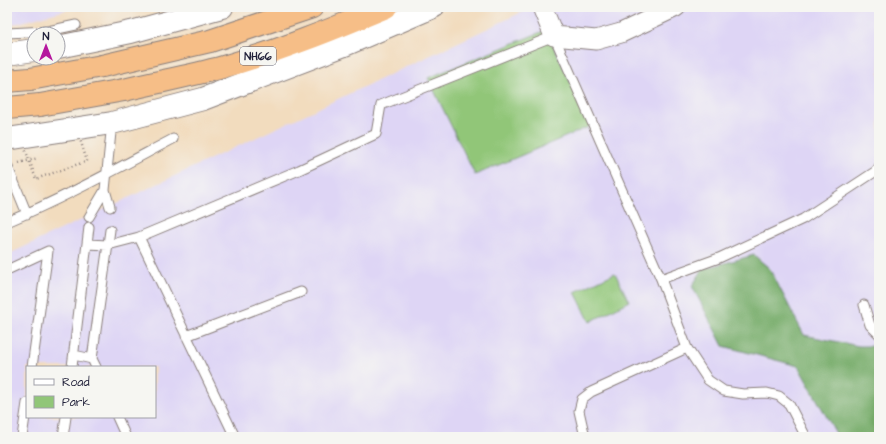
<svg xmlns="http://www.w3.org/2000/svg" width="886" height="444" font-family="'Architects Daughter',sans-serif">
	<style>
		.built { fill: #ded5f5; fill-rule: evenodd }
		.green { fill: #91c678; stroke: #5a745a }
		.forest { fill: #74ab68; stroke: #4b6652 }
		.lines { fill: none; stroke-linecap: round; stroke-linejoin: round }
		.service-casing { stroke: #8a7f7c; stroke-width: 11 }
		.minor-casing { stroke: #8a7f7c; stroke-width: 21 }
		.tertiary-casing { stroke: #8a7f7c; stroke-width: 24 }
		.trunk-casing { stroke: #8a7f7c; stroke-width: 24 }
		.path { stroke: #8a7f7c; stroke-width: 2.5; stroke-dasharray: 1 3; stroke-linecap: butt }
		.service { stroke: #fff; stroke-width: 9 }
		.minor { stroke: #fff; stroke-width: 19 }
		.tertiary { stroke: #fff; stroke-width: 22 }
		.trunk { stroke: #f6be87; stroke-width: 22 }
		.trunk-bridge-casing { stroke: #8a7f7c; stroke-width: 24; stroke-linecap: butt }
		.trunk-bridge { stroke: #f6be87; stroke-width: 22 }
		.labels { text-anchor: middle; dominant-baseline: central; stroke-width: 3; stroke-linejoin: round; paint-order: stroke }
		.shield { fill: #f6f6f2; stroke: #626272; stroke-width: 1 }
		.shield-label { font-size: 11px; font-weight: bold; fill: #22223b }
	</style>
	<rect width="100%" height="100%" fill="#f6f6f2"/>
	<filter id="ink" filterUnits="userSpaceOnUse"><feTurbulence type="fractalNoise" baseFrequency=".025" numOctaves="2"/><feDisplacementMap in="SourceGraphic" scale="8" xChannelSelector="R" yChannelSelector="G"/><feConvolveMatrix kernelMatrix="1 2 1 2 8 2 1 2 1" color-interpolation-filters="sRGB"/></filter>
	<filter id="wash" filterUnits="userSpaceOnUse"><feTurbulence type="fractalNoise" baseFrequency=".012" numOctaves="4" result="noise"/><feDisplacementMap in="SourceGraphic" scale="16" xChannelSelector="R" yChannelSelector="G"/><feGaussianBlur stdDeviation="0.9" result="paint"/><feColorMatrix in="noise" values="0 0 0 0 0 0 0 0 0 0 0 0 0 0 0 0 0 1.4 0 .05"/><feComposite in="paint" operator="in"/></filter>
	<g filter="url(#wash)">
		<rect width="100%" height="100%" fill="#f2dcbe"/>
		<path class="built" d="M7 7H77L7 26Z
			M533 7H879V437H7V255ZM27 367H155V417H27Z"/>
		<path class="green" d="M546 30 591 126 475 175 428 78Z
			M615 273 629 301 590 322 575 292Z"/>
		<path class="forest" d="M754 255 770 269 804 335 859 346H879V437H838L798 366 723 346 692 286 703 269Z"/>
	</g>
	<g filter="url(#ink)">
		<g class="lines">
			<defs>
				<path id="service" d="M7 33 48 31
					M49 34 48 31 76 25
					M7 165 27 214
					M110 207 105 190 112 123
					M89 217 105 190
					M7 222C64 198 118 168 173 139
					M139 237 235 437
					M87 244 108 245 139 237 299 170 376 134 381 105 554 36 661 279 687 348 708 380 724 391 743 394 767 393 779 396 789 404 806 437
					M7 270 48 251
					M661 279 719 258 803 219 876 171 879 167
					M864 305 870 325 879 334
					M186 336 301 292
					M74 355 92 359 96 367
					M92 359 110 230
					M32 367 48 251
					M72 367 89 227
					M117 417 126 437
					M22 437 27 403
					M63 437 66 417
					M585 437 579 411 582 399 591 392 687 348"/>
				<path id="minor" d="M542 7 554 36 596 40 621 33 676 7"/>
				<path id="tertiary" d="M58 47 131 32 222 7
					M7 54 34 50
					M7 139 112 123 203 99 347 44 433 7"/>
				<path id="trunk" d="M102 66 210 41 312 7
					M7 81 30 79
					M124 90C157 82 190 76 223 67 279 51 333 29 386 7
					M7 108 40 105"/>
			</defs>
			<use href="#service" class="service-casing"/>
			<use href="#minor" class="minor-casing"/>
			<use href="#tertiary" class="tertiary-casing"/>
			<use href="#trunk" class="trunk-casing"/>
			<path class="path" d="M77 130 87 161 36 179 24 146Z
				M19 163 38 158"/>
			<use href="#service" class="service"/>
			<use href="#minor" class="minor"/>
			<use href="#tertiary" class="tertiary"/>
			<use href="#trunk" class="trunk"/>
			<defs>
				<path id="trunk-bridge" d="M30 79 102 66
					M40 105 124 90"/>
			</defs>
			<use href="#trunk-bridge" class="trunk-bridge-casing"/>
			<use href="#trunk-bridge" class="trunk-bridge"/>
		</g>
	</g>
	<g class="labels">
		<rect class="shield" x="240" y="47" width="36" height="18" rx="3"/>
		<g class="shield-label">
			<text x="258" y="56">NH66</text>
		</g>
	</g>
	<rect width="886" height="444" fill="none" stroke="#f6f6f2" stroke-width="24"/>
	<rect x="26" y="366" width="130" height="52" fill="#f6f6f2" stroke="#a1a1a9"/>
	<rect x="34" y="379" width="20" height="6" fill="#ffffff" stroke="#a1a1a9"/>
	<text x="62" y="386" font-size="12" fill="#22223b">Road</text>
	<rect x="34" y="396" width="20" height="12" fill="#91c678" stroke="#a1a1a9"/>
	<text x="62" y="406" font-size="12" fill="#22223b">Park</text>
	<g transform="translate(46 46)"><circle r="19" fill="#f6f6f2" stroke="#a1a1a9"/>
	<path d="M0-3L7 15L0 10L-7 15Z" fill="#b5179e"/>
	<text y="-6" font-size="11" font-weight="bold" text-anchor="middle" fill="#22223b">N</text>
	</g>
</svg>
